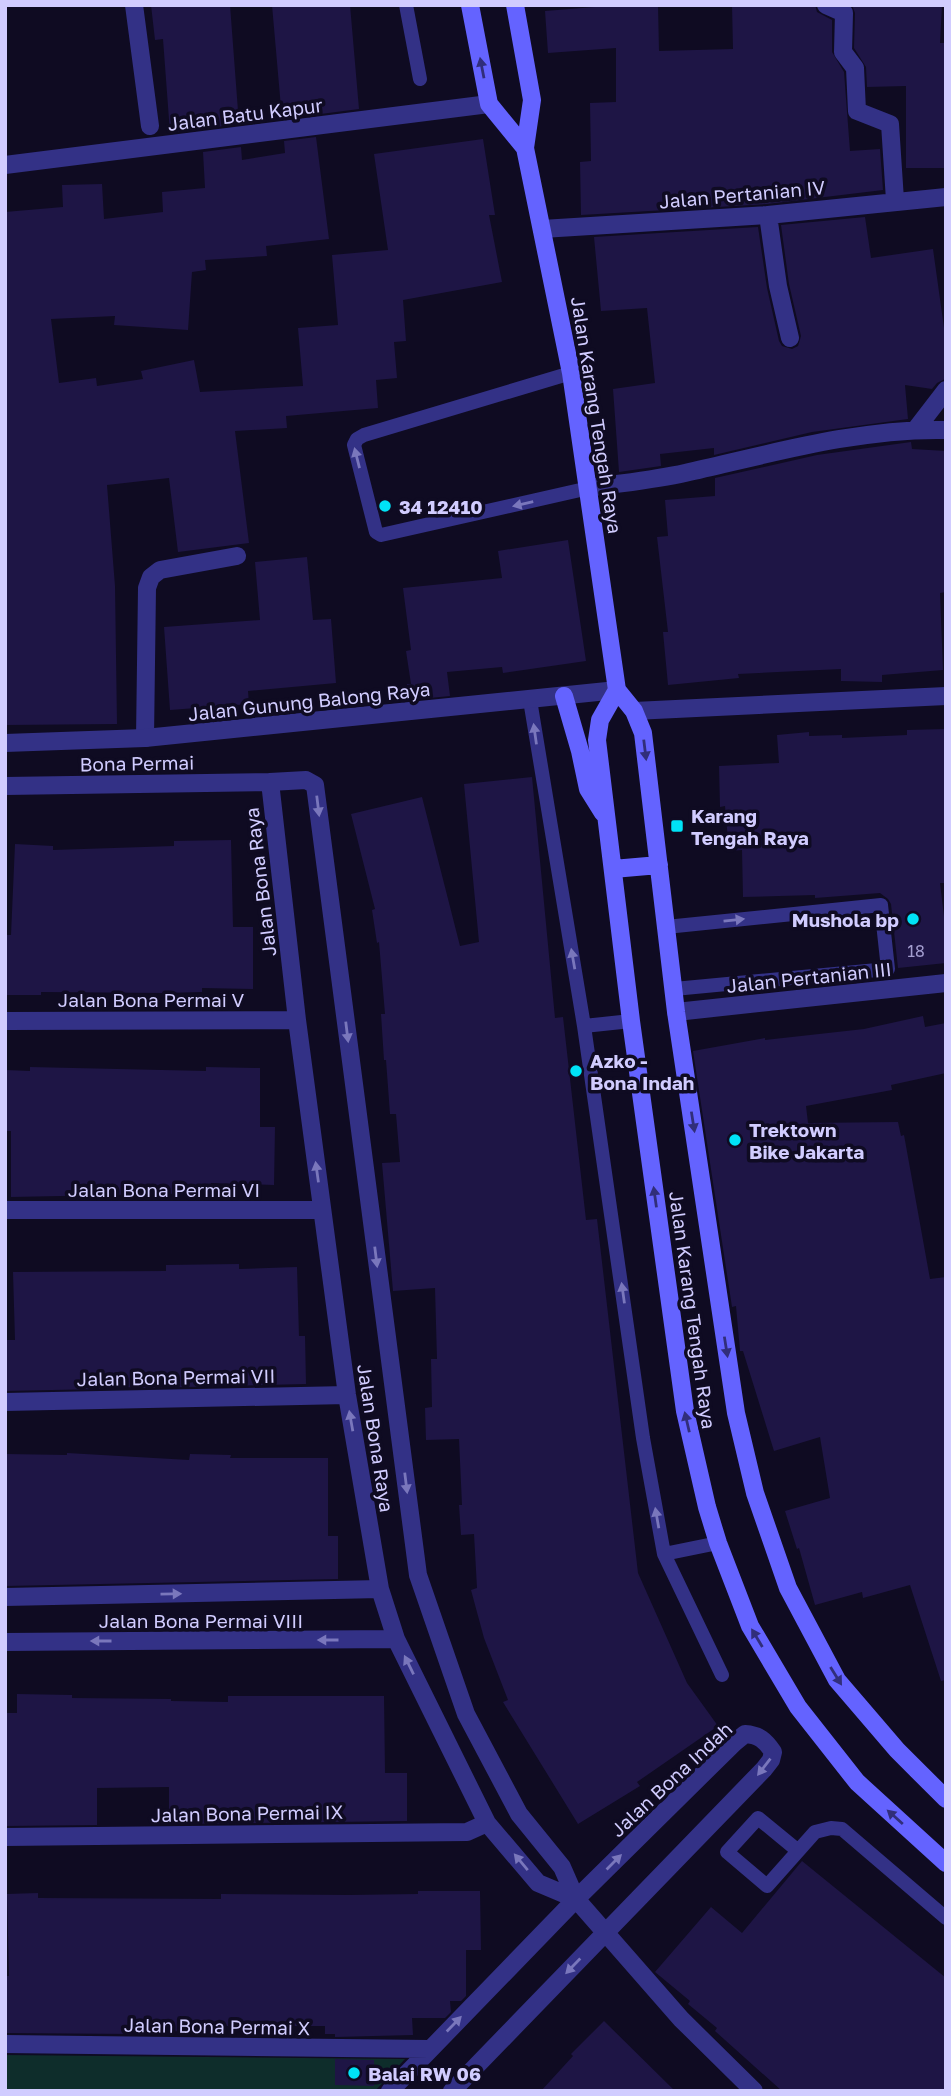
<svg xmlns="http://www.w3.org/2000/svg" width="951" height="2096" font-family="'Golos Text',sans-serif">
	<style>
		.green { fill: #0e2d2b }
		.building { fill: #1e1545 }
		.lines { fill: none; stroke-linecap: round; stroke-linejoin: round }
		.service { stroke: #333186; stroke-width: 14 }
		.minor { stroke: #333186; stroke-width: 18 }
		.tertiary { stroke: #333186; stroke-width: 18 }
		.secondary { stroke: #6463ff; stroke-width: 18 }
		.oneway { fill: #312e7a }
		.oneway2 { fill: #7a77bc }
		.poi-dot { fill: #00e3f7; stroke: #0f0b22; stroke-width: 2.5 }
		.labels { text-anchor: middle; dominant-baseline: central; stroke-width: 7; stroke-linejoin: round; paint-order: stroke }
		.number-label { font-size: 16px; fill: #a49ed0 }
		.street-label { font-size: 19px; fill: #d1ccff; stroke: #0f0b22 }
		.poi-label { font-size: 19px; font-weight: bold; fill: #d1ccff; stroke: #0f0b22; text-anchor: start }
	</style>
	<rect width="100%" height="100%" fill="#0f0b22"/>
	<path class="green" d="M5 2055 405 2059 375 2091H5Z"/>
	<path class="building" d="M151 5H230L239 124 170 133 163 39 155 40Z
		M272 5H350L359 109 282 119Z
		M619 5H658L659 51 733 49 732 5H815L817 12 832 20V52L844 72 850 151 880 149 883 190 767 204 581 215 580 162 591 161 590 103 616 102V48L548 53 545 11Z
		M852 5H942L940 43H946V168H906V86L867 87 866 67 854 48 855 13Z
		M316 137 329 239 266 246 267 256 205 260 206 270 192 272 188 330 114 325 115 316 51 319 59 383 96 378 97 386 143 379 141 371 194 360 200 392 303 386 298 328 338 325 332 255 388 250 374 154 483 139 495 215H489L502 282 403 300 406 341 394 342 397 378 376 380 378 408 286 416 287 428 235 431 249 543 178 552 169 478 107 485 115 586 117 724 5 725V212L63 207 62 185 102 184 104 219 163 212 162 192 205 188 203 152 241 147 242 160 285 153 284 141Z
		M865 217 871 258 933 249 946 342 945 379 937 383 932 389 905 385 908 419 812 432 714 455V448L660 454 661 466 619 472 613 389 655 383 647 308 601 311 594 237 758 227 767 288 779 341 782 346 792 349 798 346 801 336 789 284 781 225Z
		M911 442 912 449 946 451V592L940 593 943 670 882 675V682L841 681V669L738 674 739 678 668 685 663 632H668L657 537 668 536 665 500 715 496V478L817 455Z
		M568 540 586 661 503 673 502 667 447 672 450 696 409 700 407 684H411L406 651 411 650 403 588 502 578 498 551Z
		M307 557 313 620 331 619 336 683 248 691 249 704 170 710 164 627 260 620 255 562Z
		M946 729V883H940L946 933V963L898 968 891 904 888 899 880 893 815 898V895L743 897 742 850 729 851 725 806 720 807 719 766 779 763 777 735 809 732V736L842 735V738L907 735V730Z
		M532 777 555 1018 563 1017 586 1220 597 1219 638 1573 687 1683 718 1726 637 1782 640 1786 578 1824 503 1702 508 1700 484 1638 471 1590 477 1588 474 1534 461 1535 459 1505H462L459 1439 426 1440 425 1408 432 1407 431 1359H437L435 1288 393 1291 382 1163 400 1162 396 1114H390L386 1060H384L381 1014H385L379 942 377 943 372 910 375 909 351 814 422 797 460 946 479 942 464 784Z
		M231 840 233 927H253V989L202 988V992L165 993 41 992V995H5V935H11L15 844 53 846V850L174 846V841Z
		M923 1016 925 1027 946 1023V1073L891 1085 892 1090 806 1106 808 1123 898 1122 901 1136 904 1135 930 1279 946 1277V1680L941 1681 910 1585 863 1598 862 1592 815 1605 799 1548 797 1549 785 1511 830 1498 820 1437 774 1451 743 1351H740L736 1306 732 1307 693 1051 765 1038V1040L864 1029Z
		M30 1067 206 1071V1067L260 1068V1127H275L274 1185 211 1183V1193L11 1197V1131H5V1070L30 1071Z
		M239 1264V1269L297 1267 299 1336H305L306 1384 146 1388 101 1386 100 1389 5 1391V1340H15L13 1272 166 1271V1265Z
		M67 1453 189 1460 190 1454 231 1455 230 1458H328V1536H338V1579L5 1586V1454L67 1455Z
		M17 1694 72 1695V1698L171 1699V1701L228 1702V1696H384L385 1773H407V1821L169 1824V1787L97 1788V1825L5 1826V1713H17Z
		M802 1861 946 1978V2091H782L715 2031 717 2028 688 2004 690 2001 655 1972 711 1907 742 1933Z
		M418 1891H480L481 1950H466V1996L461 2001H450L451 2012 445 2018H412L413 2035 335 2037V2034H325V2026H215V2032L161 2031V2033L136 2034 5 2033V1976H9L7 1894 38 1893V1898L221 1899V1894L349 1895 418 1894Z
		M604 2021 675 2091H541L573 2056 571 2054Z
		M335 2059 374 2060V2086L335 2085Z"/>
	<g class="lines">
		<path class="service" d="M406 5 420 79
			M571 373 364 435 357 439 354 445 376 532 381 535 589 488
			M530 700 584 1026
			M666 927 881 905 888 969 674 989
			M631 1021 584 1026 643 1438 664 1554 718 1543
			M664 1554 722 1675
			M797 1850 758 1818 727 1852 767 1886 815 1832 831 1828 842 1829 946 1918"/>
		<path class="minor" d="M134 5 150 126
			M826 5 844 13 843 52 855 68 857 111 890 124 895 200
			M5 165 489 104
			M768 215 778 286 790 338
			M542 229 768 215 946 197
			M916 429 946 390
			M589 488C621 483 654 480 685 473 770 454 859 428 946 430
			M634 711 946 696
			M145 738 147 588 151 577 160 570 237 556
			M270 782 297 1020 347 1395 380 1589 396 1639 487 1823 538 1883 576 1899
			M5 786 270 782 306 780 315 785 418 1575 466 1714 519 1814 562 1867 576 1899 681 2019 754 2091
			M676 1012 946 983
			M5 1021 297 1020
			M5 1210H322
			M5 1402 347 1395
			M5 1597 380 1589
			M5 1642 396 1639
			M5 1837 467 1832 487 1823
			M5 2044 429 2049
			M390 2091 576 1899 734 1743 745 1734C759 1735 765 1740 773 1752L771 1760 764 1769 452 2091"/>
		<path class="tertiary" d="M5 743 145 738 617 690"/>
		<path class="secondary" d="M470 5 489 104 525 148
			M515 5 532 100 525 148 571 373 617 690 634 711 643 733 676 1012 736 1413 755 1493 788 1588 837 1680 897 1750 946 1799
			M617 690 600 720 597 740 631 1021 685 1411 707 1507 718 1543 750 1626 798 1707 857 1782 946 1863
			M564 696 580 751 588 789 603 813
			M613 869 659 865"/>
	</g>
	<defs><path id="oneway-solid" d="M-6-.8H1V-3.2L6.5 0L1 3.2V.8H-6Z" transform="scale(1.75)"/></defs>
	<g class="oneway">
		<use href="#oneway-solid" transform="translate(482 68) rotate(-101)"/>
		<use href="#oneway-solid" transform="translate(645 750) rotate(83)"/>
		<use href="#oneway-solid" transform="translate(693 1122) rotate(81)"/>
		<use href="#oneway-solid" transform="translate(655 1197) rotate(-98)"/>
		<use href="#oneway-solid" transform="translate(726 1347) rotate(81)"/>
		<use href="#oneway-solid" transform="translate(687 1422) rotate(-103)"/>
		<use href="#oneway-solid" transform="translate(757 1638) rotate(-121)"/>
		<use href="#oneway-solid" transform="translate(836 1676) rotate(58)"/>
		<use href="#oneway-solid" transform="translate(895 1817) rotate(-138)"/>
	</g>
	<g class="oneway2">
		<use href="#oneway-solid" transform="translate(357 458) rotate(-104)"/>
		<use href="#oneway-solid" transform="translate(523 504) rotate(167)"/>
		<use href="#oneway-solid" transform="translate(535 734) rotate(-98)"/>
		<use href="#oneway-solid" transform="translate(318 806) rotate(83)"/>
		<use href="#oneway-solid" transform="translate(734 920) rotate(-6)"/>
		<use href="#oneway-solid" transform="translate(573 959) rotate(-100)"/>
		<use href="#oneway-solid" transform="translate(347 1032) rotate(83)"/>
		<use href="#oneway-solid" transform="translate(317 1172) rotate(-98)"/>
		<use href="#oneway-solid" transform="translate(376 1257) rotate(83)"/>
		<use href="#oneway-solid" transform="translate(623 1293) rotate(-98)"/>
		<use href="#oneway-solid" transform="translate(351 1421) rotate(-100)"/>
		<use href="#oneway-solid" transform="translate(406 1483) rotate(83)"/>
		<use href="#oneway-solid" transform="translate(657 1518) rotate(-100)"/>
		<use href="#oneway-solid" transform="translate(171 1594) rotate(-1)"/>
		<use href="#oneway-solid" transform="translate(328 1640) rotate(180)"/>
		<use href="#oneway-solid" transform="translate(101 1641) rotate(180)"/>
		<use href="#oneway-solid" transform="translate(409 1665) rotate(-116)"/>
		<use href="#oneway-solid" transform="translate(764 1767) rotate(128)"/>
		<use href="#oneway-solid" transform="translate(521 1862) rotate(-130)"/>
		<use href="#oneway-solid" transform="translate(614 1862) rotate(-45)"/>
		<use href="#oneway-solid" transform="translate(573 1966) rotate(134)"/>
		<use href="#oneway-solid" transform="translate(454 2024) rotate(-46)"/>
	</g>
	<g class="poi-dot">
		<circle cx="385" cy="506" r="7"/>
		<rect x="670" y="819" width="14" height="14" rx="3.5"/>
		<circle cx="913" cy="919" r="7"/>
		<circle cx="576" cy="1071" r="7"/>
		<circle cx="735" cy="1140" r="7"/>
		<circle cx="354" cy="2073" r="7"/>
	</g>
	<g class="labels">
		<g class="number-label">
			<text x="916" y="951">18</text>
		</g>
		<g class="street-label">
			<text transform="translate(245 114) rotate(-7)">Jalan Batu Kapur</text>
			<text transform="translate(742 194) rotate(-5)">Jalan Pertanian IV</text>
			<text transform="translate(597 415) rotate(81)">Jalan Karang Tengah Raya</text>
			<text transform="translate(309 701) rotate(-6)">Jalan Gunung Balong Raya</text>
			<text transform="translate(137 763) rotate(-1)">Bona Permai</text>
			<text transform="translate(260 882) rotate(-97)">Jalan Bona Raya</text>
			<text transform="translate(809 977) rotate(-6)">Jalan Pertanian III</text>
			<text x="151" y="999">Jalan Bona Permai V</text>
			<text x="164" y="1189">Jalan Bona Permai VI</text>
			<text transform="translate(693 1310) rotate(82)">Jalan Karang Tengah Raya</text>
			<text transform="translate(176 1377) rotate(-1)">Jalan Bona Permai VII</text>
			<text transform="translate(376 1438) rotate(81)">Jalan Bona Raya</text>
			<text x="201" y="1620">Jalan Bona Permai VIII</text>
			<text transform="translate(671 1779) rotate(-43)">Jalan Bona Indah</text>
			<text transform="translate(247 1813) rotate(-1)">Jalan Bona Permai IX</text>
			<text transform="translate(217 2026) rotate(1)">Jalan Bona Permai X</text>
		</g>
		<g class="poi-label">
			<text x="399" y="506">34 12410</text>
			<text x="691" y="815">Karang<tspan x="691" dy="22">Tengah Raya</tspan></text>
			<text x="899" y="919" text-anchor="end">Mushola bp</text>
			<text x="590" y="1060">Azko -<tspan x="590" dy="22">Bona Indah</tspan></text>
			<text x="749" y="1129">Trektown<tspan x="749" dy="22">Bike Jakarta</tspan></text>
			<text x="368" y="2073">Balai RW 06</text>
		</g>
	</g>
	<rect width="951" height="2096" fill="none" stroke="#d1ccff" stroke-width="14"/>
</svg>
